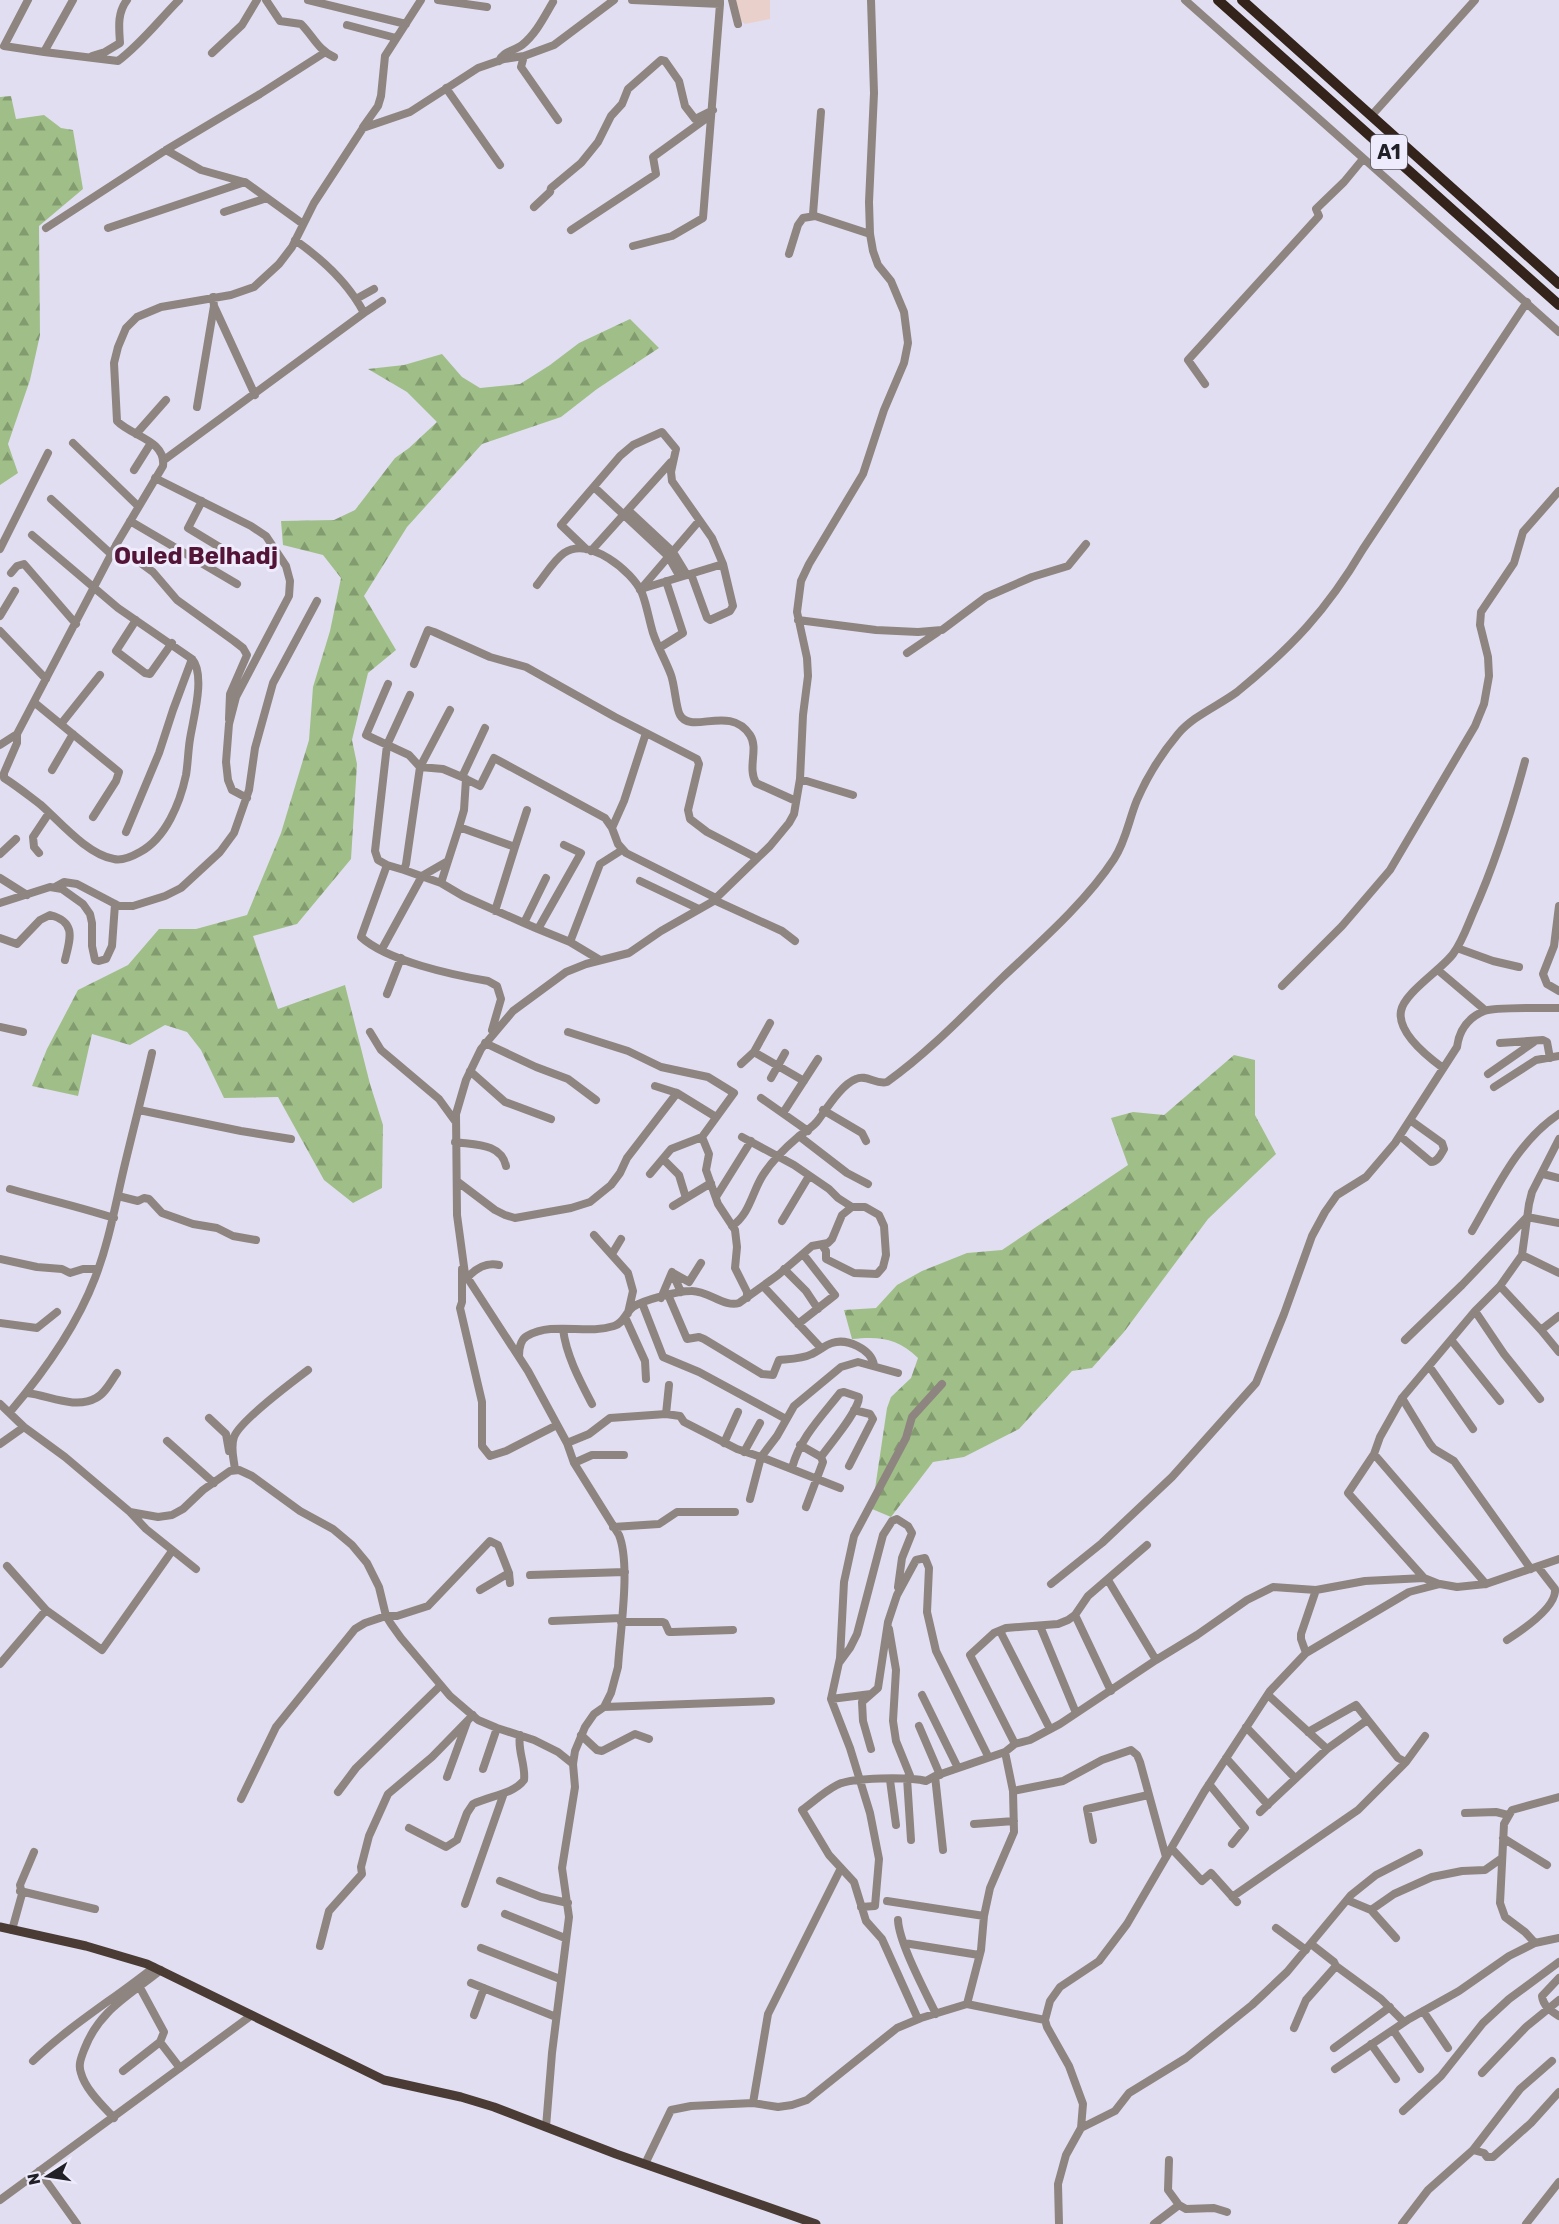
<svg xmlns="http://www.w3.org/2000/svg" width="1559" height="2224" font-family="Rubik,sans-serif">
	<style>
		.education { fill: #ead0ca }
		.forest { fill: url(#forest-firs) }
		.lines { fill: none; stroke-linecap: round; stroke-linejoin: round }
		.minor { stroke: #8e8580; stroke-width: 8 }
		.major { stroke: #4a3b35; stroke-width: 9 }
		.highway { stroke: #33231b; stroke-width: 10 }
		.labels { text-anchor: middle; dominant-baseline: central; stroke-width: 6; stroke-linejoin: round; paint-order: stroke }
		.shield { fill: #eeebfc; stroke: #5e5d67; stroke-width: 1.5 }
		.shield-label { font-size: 20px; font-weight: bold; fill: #212027 }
		.quarter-label { font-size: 24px; font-weight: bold; fill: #531437; stroke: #eeebfc }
	</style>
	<defs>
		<pattern id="forest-firs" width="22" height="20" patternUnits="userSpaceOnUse" patternTransform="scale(1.5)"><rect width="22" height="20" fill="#a0bf88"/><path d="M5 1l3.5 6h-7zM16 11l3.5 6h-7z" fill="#829b6f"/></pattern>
	</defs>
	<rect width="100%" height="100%" fill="#e1def2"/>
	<path class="education" d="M735 0H770V19L745 24 739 19Z"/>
	<path class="forest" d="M11 96 16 119 44 115 61 128 73 130 83 189 39 226 40 335 30 380 8 444 18 473 0 485V97Z
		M630 319 659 348 597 389 561 417 482 444 407 527 364 596 396 650 368 673 352 740 357 764 351 859 297 924 253 936 278 1009 345 985 370 1084 383 1125 382 1188 353 1203 324 1180 278 1097 224 1098 201 1050 187 1032 165 1025 130 1045 92 1034 78 1096 32 1086 47 1049 78 990 128 965 159 929H196L247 915 281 833 309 740 313 687 330 631 341 578 323 555 283 545 281 521 334 520 355 510 395 458 409 448 437 422 407 392 368 369 404 365 442 354 462 377 480 388 520 384 550 365 579 343Z
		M1234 1055 1255 1060V1115L1276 1154 1208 1219 1124 1332 1092 1368 1072 1371 1019 1429 964 1457 933 1462 891 1517 872 1509 887 1408 891 1397 911 1378 918 1358C898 1338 879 1336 852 1339L844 1310 876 1308 897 1285 922 1271 967 1253 1002 1250 1128 1165 1111 1118 1133 1112 1164 1115Z"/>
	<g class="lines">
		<path class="minor" d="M28 0 4 46 44 52 73 0
			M266 0 280 21 301 24C313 36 318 50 334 57
			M308 0 406 24
			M438 0 487 7
			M632 0 720 4V1
			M732 0 738 24
			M1185 0 1559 332
			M347 25 396 38
			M44 52 118 61C141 44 159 20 179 0
			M212 53 242 25 257 0
			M92 56 105 52 120 43C119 28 117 13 127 0
			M524 56 521 67 558 120
			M499 61C503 51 514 51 522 45 536 34 544 17 553 2
			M446 88 500 165
			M821 112 813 214 815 216 870 234
			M1372 115 1475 0
			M363 127 378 106 381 96 385 56 421 0
			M166 150 201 170 244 182
			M534 207 550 192 551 188 581 163 598 142 611 116 622 104 628 89 661 60 665 61 679 81 685 106 695 119 713 110
			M224 212 267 198
			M46 228 166 150 260 94 324 53
			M108 228 245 182 303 224
			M571 230 656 174 653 157 711 115
			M295 240C322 259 349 284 364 313L382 301
			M633 246 672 236 703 218 720 4
			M789 254 798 225 803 218 815 216
			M213 297 214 306 255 395
			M356 299 374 289
			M1205 384 1188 360 1319 216 1316 209 1344 182 1363 159
			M197 407 214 306
			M136 434 166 400
			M73 443 138 506
			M164 460 364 313
			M134 470 151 443
			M155 478 251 526 266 536 286 566 290 581 289 596 236 697 229 724 226 762 228 780 232 790 247 798
			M594 487 668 556 680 577
			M51 499 111 554
			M202 501 188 528 226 551 242 558
			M628 510 673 552 687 575
			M130 521 237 584
			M116 545 153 572 177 600 234 641 243 648 247 655 230 694 229 719
			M0 549 48 453
			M586 549 561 525 620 456 633 445 662 432 676 449 671 472 672 481 712 538 723 564 733 606 730 611 710 620 707 618 691 574
			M591 551 671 462
			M11 573 17 566 24 564 76 624
			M537 585C545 575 554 560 564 553 589 536 632 571 642 593 647 606 649 620 653 633 658 648 666 661 671 675 675 686 676 709 680 715 691 735 730 704 750 735 759 749 747 767 756 783L796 801
			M641 589 723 564
			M640 590 699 521
			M0 616 15 591
			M136 620 116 651 145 673 150 674 172 643
			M798 620 876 630 918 632 942 630 986 597 1032 577 1068 566 1086 544
			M0 631 46 679
			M659 648 683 633 666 581
			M907 653 938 632
			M414 664 428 630 434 632 490 657 526 667 615 717 697 759 699 764 688 810 690 819 707 832 757 858
			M388 684 366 735 409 755 420 767 443 769 462 777 485 728
			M35 703 119 772 116 781 93 817
			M450 710 420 767 406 864 404 870 387 865 361 937C387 961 453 975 488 981L497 986 501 999 492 1030
			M61 724 100 675
			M17 734V743L4 773V778C17 786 29 796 41 805 60 822 88 855 114 859 123 861 133 856 140 852 166 838 180 803 186 775 188 763 188 751 190 739 193 719 206 675 192 659L118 608 32 535
			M0 745 17 734 116 545 163 466C166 440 131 436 117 421L114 363 118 347 126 328 137 317 161 307 231 295 254 287 279 264 292 247 314 203 363 128 410 112 478 68 504 59 524 56 554 45 614 0
			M52 770 73 734
			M462 777 480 786 494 758 605 818 612 828 618 844 626 853 716 898
			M800 779 853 795
			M459 827 464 810 466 779
			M612 828 624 801 646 733
			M126 832 159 753 173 710 192 659
			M564 845 581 853 538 929 570 942 600 960
			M515 847 527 810
			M39 853 34 847 33 837 49 813
			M0 854 16 839
			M387 865 378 860 375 851 387 745 410 695
			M404 870 441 883 448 861
			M0 878 27 895
			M640 881 699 909
			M441 883 463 896 524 923
			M55 887 64 882 77 884 119 906H133L165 896 181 888 220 852 234 833 249 790 255 748 273 683 317 601
			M714 900 782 931 795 941
			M0 903 50 887 62 889 83 904 90 914 92 923V946L95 960 99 961 106 959 112 946 115 904
			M1559 906 1554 946 1543 974 1547 984 1559 991
			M538 929 524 923 546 878
			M0 938 17 944 40 920 50 915C77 922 70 939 65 960
			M570 942 600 864 622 850
			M1457 948 1493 961 1519 967
			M382 949 422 876 448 861 459 827 515 847 495 911
			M1439 971 1485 1010
			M1282 986 1342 926 1390 870 1475 726 1484 704 1489 676 1488 657 1480 625 1481 612 1514 563 1523 532 1559 491
			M387 994 401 958
			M0 1027 23 1032
			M370 1032 381 1050 439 1099 455 1121
			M568 1032 628 1051 661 1067 708 1077 734 1093 702 1137 671 1149 650 1174
			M485 1043 536 1067 568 1079 596 1100
			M1500 1043 1543 1040 1547 1042 1550 1058
			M754 1052 804 1081
			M741 1064 754 1052 770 1023
			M1443 1068C1428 1057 1397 1033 1401 1011 1404 993 1441 970 1453 954 1462 942 1467 927 1473 913 1495 864 1511 813 1525 761
			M470 1071 505 1102 551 1119
			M1488 1074 1534 1042
			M771 1078 785 1053
			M655 1086 677 1093 716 1117
			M1494 1087 1536 1060 1559 1056
			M761 1098 808 1131
			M139 1110 241 1131 291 1139
			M823 1110 862 1133 866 1141
			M783 1113 818 1059
			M799 1136 847 1173 868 1184
			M1400 1136 1431 1162C1438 1162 1441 1154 1444 1149L1442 1143 1410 1120
			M702 1137 709 1154 706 1170 718 1204 735 1230 737 1247 735 1268 747 1292V1298
			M742 1137 794 1165 829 1189 838 1198 852 1207H865L879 1215 884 1226 886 1255 883 1267 877 1274 854 1273 826 1259V1251L822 1245
			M455 1142C475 1145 501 1143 506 1166
			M663 1159 679 1175 686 1198
			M1543 1174 1559 1178
			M458 1182 495 1210 505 1215 515 1218 571 1208 590 1202 611 1185 620 1173 627 1158 677 1093
			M10 1189C45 1199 80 1207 114 1218
			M118 1196 138 1201 144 1198 149 1199 162 1213 193 1224 217 1228 233 1236 256 1240
			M716 1197 751 1141
			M673 1206 711 1183
			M782 1221 809 1176
			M732 1226C750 1214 752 1192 763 1175 772 1161 785 1148 798 1137 805 1131 813 1128 819 1119 827 1108 842 1084 856 1079 866 1074 876 1085 887 1082 929 1052 965 1014 1002 978 1039 943 1086 902 1114 859 1126 841 1129 819 1137 800 1147 777 1162 753 1178 734 1193 716 1218 706 1237 692 1292 647 1327 610 1363 549L1527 302
			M1472 1231C1497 1188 1517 1142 1559 1114
			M594 1235 628 1273 633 1291 628 1313
			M612 1254 621 1239
			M1522 1255 1559 1273
			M0 1259 37 1267 62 1269 70 1273 83 1269H98
			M462 1269V1302L460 1308 482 1402V1446L490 1456 506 1451 557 1425
			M784 1269 806 1291 818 1309
			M673 1273 689 1282 701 1263
			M467 1278C476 1268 486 1262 499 1265
			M763 1286 821 1348
			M1500 1286 1541 1330 1559 1352
			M667 1296 669 1297 687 1339 699 1337 704 1339 762 1374 773 1375 779 1360C789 1359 802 1359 812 1354 819 1351 825 1345 832 1343 847 1338 871 1349 874 1365
			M661 1298 672 1272 681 1292
			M642 1303 663 1357 699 1372 786 1419
			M1475 1311 1504 1354 1540 1399
			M625 1317 645 1361 646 1379
			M0 1323 37 1328 57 1312
			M798 1324 835 1295 803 1254
			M563 1329C566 1355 580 1381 592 1404
			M1541 1330 1559 1316
			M1405 1340 1462 1285 1527 1217 1559 1223
			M1452 1341 1500 1401
			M519 1356C519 1349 520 1340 527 1336 554 1321 586 1335 614 1326 624 1323 625 1313 633 1307 643 1300 678 1291 691 1291 707 1290 725 1308 739 1303L778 1275 812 1246 828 1243 832 1239 842 1215 852 1207
			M1429 1366 1473 1429
			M27 1393C48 1395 75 1410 96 1398 105 1394 111 1381 117 1373
			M1402 1398 1430 1444 1434 1449 1454 1461 1531 1569
			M0 1404 24 1427 65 1457 130 1512 158 1517 172 1515 183 1509 203 1490 230 1471 239 1470 252 1476 300 1511 333 1529 352 1545 367 1563 379 1587 386 1616 391 1624 401 1638 450 1696 478 1720 497 1728 534 1740 558 1752 573 1764
			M10 1412C44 1372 76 1328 95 1278 109 1242 115 1206 124 1168 133 1130 143 1092 152 1053
			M666 1414 669 1385
			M209 1418 226 1434 229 1451
			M167 1441 214 1483
			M567 1443 589 1434 610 1418 666 1414 680 1416 684 1422 737 1449 761 1457 777 1436 794 1406 841 1367 858 1362 898 1373
			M724 1443 738 1412
			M0 1444 24 1427
			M800 1445 821 1457
			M744 1452 760 1423
			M1374 1454 1486 1584
			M574 1463 592 1455H624
			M849 1466 873 1419 870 1414 854 1410
			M792 1468C800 1438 821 1417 840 1393L844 1392 859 1397C859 1411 830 1444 821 1457L823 1462 806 1507
			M235 1470C234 1459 230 1448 234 1437 240 1421 292 1382 308 1370
			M750 1499 761 1457 840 1488
			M130 1512 146 1529 196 1569
			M613 1527 659 1524 677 1512H735
			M7 1566 46 1610 102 1650 172 1551
			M530 1575 625 1572
			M1108 1580 1156 1660
			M1051 1584 1102 1543 1172 1477 1256 1383 1284 1314 1312 1236 1325 1212 1337 1195 1366 1177 1395 1143 1457 1047C1459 1030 1468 1018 1484 1011 1493 1007 1545 1008 1559 1008
			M1439 1584 1424 1578 1348 1493 1374 1454 1380 1437 1402 1398 1475 1311 1500 1286 1522 1255 1529 1204 1532 1192 1559 1139
			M480 1590 509 1573
			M1075 1615 1111 1691
			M552 1621 621 1618
			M621 1622H663L665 1623 669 1632H672L733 1630
			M1040 1626 1076 1713
			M889 1629 896 1670 893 1721 896 1741 911 1778
			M1000 1631 1050 1729
			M1507 1640C1521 1631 1557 1607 1555 1589L1538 1567
			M1306 1653 1301 1639V1634L1316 1590 1365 1581 1424 1578
			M839 1663 850 1648 857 1634 883 1535 892 1521 897 1519 908 1526 912 1533 902 1558 898 1587
			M0 1664 46 1610
			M922 1695 958 1768
			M1268 1695 1327 1749
			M831 1699 871 1694
			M604 1707 771 1701
			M919 1726 940 1775
			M1246 1727 1295 1778
			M1308 1732 1356 1705 1398 1758 1406 1762 1425 1736
			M581 1735 597 1750 602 1751 635 1734 649 1739
			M1015 1744 970 1655 994 1633 1006 1628 1058 1624 1068 1620 1075 1615 1088 1596 1147 1545
			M871 1749 863 1721 862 1702 878 1688 888 1622 897 1595 916 1560 925 1558 929 1568 927 1612 936 1651 988 1756
			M1226 1758 1268 1805
			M483 1769 497 1728
			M447 1777 467 1722
			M907 1778 911 1840
			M890 1780 896 1825
			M1209 1784 1245 1828 1232 1844
			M1013 1791 1005 1752 1015 1744 1030 1740 1060 1724 1156 1660 1197 1635 1247 1600 1273 1587 1316 1590
			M338 1792 356 1768 440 1686
			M241 1799 276 1727 355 1629 365 1623 386 1616H397L428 1606 490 1541 498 1545 509 1573 510 1583
			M1260 1812 1327 1749 1366 1721
			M1465 1813 1496 1812 1508 1815
			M974 1824 1014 1821
			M409 1828 446 1847 457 1840 467 1813 473 1804C489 1796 514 1794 524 1780 526 1765 517 1750 520 1735
			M1503 1838 1547 1865
			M1093 1840 1087 1809 1148 1795
			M1172 1849 1202 1881 1211 1873 1237 1902
			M943 1850 935 1776 1005 1752
			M500 1881 541 1897 568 1903
			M20 1891 95 1909
			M1232 1897 1358 1810 1406 1762
			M1347 1900 1371 1910 1394 1894 1432 1877 1462 1871 1485 1870 1502 1858
			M887 1901 984 1916
			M465 1904 504 1793
			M861 1907 875 1906 879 1859 870 1813 850 1748 831 1699 840 1658 844 1582 854 1536 906 1438 912 1417 942 1384
			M1371 1910 1396 1938
			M505 1914 565 1938
			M898 1920C899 1943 925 1991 936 2014
			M1276 1928 1306 1950
			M12 1930 22 1894 20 1885 34 1852
			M904 1943 979 1955
			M1535 1943 1559 1938
			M320 1946 329 1911 362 1874 361 1867 369 1836 388 1794 432 1757 473 1715
			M481 1948 560 1979
			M1336 1966 1381 1999 1404 2022
			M1559 1978 1542 1996C1543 2006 1551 2011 1559 2016
			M471 1983 556 2017
			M967 2004 981 1950 984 1916 990 1888 1014 1832 1013 1791 1063 1781 1102 1760 1131 1750 1137 1755 1140 1762 1166 1857
			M1423 2011 1448 2048
			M474 2015 484 1988
			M918 2019 882 1939 866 1921 854 1882 829 1855 802 1810C813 1802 825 1791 837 1785 851 1777 910 1777 926 1781L935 1776
			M1294 2028 1306 2000 1336 1966 1334 1962 1311 1944
			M1393 2030 1420 2069
			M160 2042 180 2068
			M1371 2044 1396 2079
			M1334 2048 1390 2007
			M33 2061C69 2026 114 1999 154 1967
			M1335 2069 1409 2019 1459 1991 1509 1956 1535 1943 1525 1932 1505 1917 1500 1903 1504 1824 1512 1810 1559 1797
			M123 2071 160 2042 164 2032 138 1984
			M1482 2073 1526 2027 1559 2000
			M753 2103 768 2014 841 1868
			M1403 2111 1441 2076 1483 2023 1509 1999 1559 1962
			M114 2118C103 2106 85 2089 81 2073 78 2065 81 2058 84 2050 99 2010 129 1996 161 1970
			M546 2127 552 2053 569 1917 562 1868 575 1787 573 1764 575 1751 585 1727 594 1714 604 1707 611 1693 618 1667C620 1632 631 1565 619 1535L574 1463 567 1443 528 1371 465 1274 457 1215 456 1114 466 1080 481 1049 513 1011 566 972 586 964 629 953 661 931 712 902 770 846 789 823 794 814 800 779 803 715 808 676 807 658 797 612 801 581 809 564 863 474 884 410 904 363 908 343 904 312 891 281 878 265 873 251 870 234 869 202 874 93 871 0
			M1081 2128 1115 2111 1129 2093 1186 2058 1252 2005 1287 1972 1351 1895 1376 1875 1419 1853
			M1473 2150 1484 2153 1487 2157H1493L1531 2123 1559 2092
			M1169 2160 1168 2190 1179 2205 1186 2209 1214 2208 1227 2212
			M645 2164 671 2110 691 2106 753 2103 778 2107 792 2105 807 2100 897 2028 921 2018 967 2004 1045 2020
			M39 2171 77 2224
			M0 2200 252 2015
			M1059 2224 1058 2184 1066 2155 1081 2128 1083 2104 1069 2066 1047 2027 1045 2020 1050 2001 1060 1987 1099 1961 1127 1924 1204 1792 1270 1691 1306 1653 1409 1592 1440 1584 1457 1587 1486 1584 1559 1559
			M1154 2224 1179 2205
			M1402 2224 1428 2190 1473 2150 1520 2089 1552 2061
			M1526 2224 1559 2182"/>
		<path class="major" d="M0 1927 86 1946 147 1964 384 2080 461 2097 494 2107 616 2154 816 2224"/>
		<path class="highway" d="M1218 0 1559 305
			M1242 0 1559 284"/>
	</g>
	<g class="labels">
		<rect class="shield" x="1371" y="135" width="36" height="34" rx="4.5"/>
		<g class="shield-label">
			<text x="1389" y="152">A1</text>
		</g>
		<g class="quarter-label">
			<text x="196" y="556">Ouled Belhadj</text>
		</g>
	</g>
	<g transform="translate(48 2176) rotate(258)" stroke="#eeebfc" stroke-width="4.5" paint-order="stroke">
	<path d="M0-4.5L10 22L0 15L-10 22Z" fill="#212027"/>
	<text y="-9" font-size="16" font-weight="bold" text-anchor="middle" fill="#212027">N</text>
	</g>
</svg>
